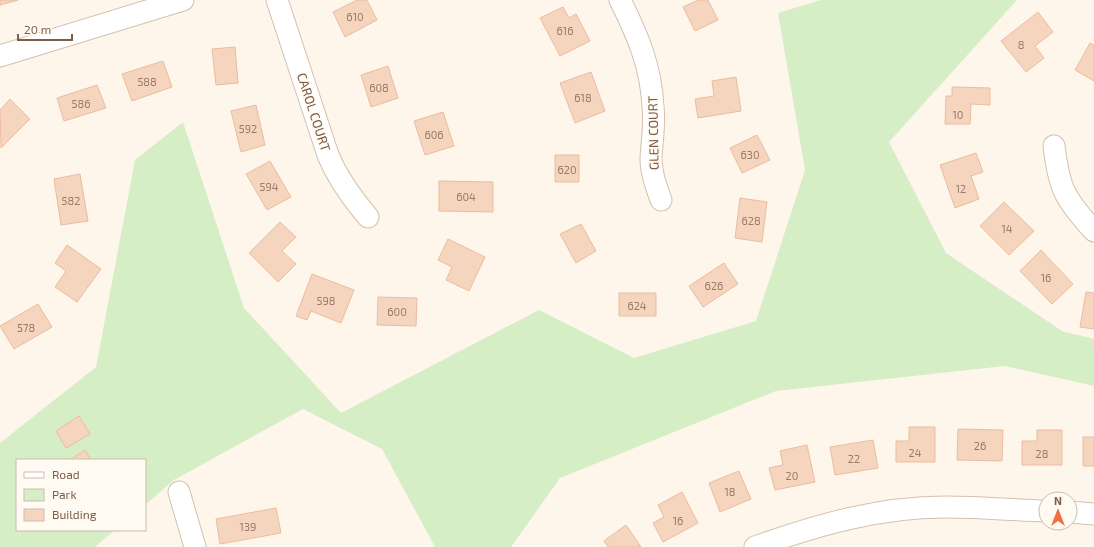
<svg xmlns="http://www.w3.org/2000/svg" width="1094" height="547" font-family="'Exo 2',sans-serif">
	<style>
		.green { fill: #d6eec6 }
		.building { fill: #f6d5bf; stroke: #ebbc9d }
		.lines { fill: none; stroke-linecap: round; stroke-linejoin: round }
		.street-casing { stroke: #d5c0b0; stroke-width: 23 }
		.street { stroke: #fff; stroke-width: 21 }
		.labels { text-anchor: middle; dominant-baseline: central; stroke-width: 3.5; stroke-linejoin: round; paint-order: stroke }
		.number-label { font-size: 11px; fill: #9b7a66 }
		.street-label { font-size: 13px; fill: #7d5c49; stroke: #fffaf2 }
	</style>
	<rect width="100%" height="100%" fill="#fef6ea"/>
	<path class="green" d="M821 0H1017L889 142 946 253 1062 331 1094 339V386L1005 366 776 391 560 478 511 547H435L382 449 303 409 174 480 145 505V460H17V530H115L95 547H0V443L96 367 135 160 183 122 244 308 341 413 539 310 634 358 756 321 805 170 778 13Z"/>
	<path class="building" d="M0 0H18L0 5Z
		M357 0H367L377 20 345 37 333 12Z
		M698 0H708L718 20 695 31 683 7Z
		M563 7 569 18 576 14 590 41 560 56 540 18Z
		M1038 12 1053 32 1035 46 1044 58 1026 72 1001 41Z
		M1090 43 1094 45V81L1075 70Z
		M235 47 238 83 216 85 212 49Z
		M163 61 172 87 132 101 122 74Z
		M388 66 398 98 371 107 361 75Z
		M591 72 605 111 575 123 560 83Z
		M736 77 741 111 698 118 695 99 714 96 712 81Z
		M97 85 106 108 64 121 57 98Z
		M952 87 990 88V105L971 104 970 124H945L946 96H952Z
		M10 99 30 119 1 148 0 110Z
		M256 105 265 145 241 152 231 111Z
		M443 112 454 146 425 155 414 121Z
		M757 135 770 160 742 173 730 148Z
		M976 153 983 172 971 176 979 199 955 208 940 165Z
		M555 155H579V182H555Z
		M270 161 291 197 267 210 246 174Z
		M80 174 88 221 61 225 54 179Z
		M439 181 493 182V212L439 211Z
		M740 198 767 202 762 242 735 238Z
		M1004 202 1034 231 1009 255 980 226Z
		M280 222 296 237 282 251 296 264 278 282 249 253Z
		M581 224 596 251 576 263 560 234Z
		M448 239 485 257 469 291 446 280 452 267 438 260Z
		M67 245 101 269 77 302 55 287 66 271 55 263Z
		M1041 250 1073 284 1052 304 1020 271Z
		M724 263 738 284 703 307 689 286Z
		M312 274 354 290 341 323 311 311 307 320 296 316Z
		M1086 292 1094 293V329L1080 327Z
		M619 293H656V316H619Z
		M378 297 417 298 416 326 377 325Z
		M38 304 52 327 14 349 0 326Z
		M79 416 90 434 66 448 56 431Z
		M909 427H935V462H896V441H909Z
		M958 429 1003 430 1002 461 957 460Z
		M1037 430H1062V465H1022V441H1037Z
		M1083 437H1094V466H1083Z
		M873 440 878 468 835 475 830 447Z
		M807 445 815 482 775 490 769 468 783 465 780 451Z
		M85 450 91 460H70Z
		M739 471 751 499 720 512 709 483Z
		M682 492 698 523 663 542 653 523 664 517 658 505Z
		M276 508 281 533 220 544 216 519Z
		M626 525 641 547H608L604 541Z"/>
	<g class="lines">
		<defs>
			<path id="street" d="M277 0 328 155C338 179 351 197 368 217
				M620 0C638 36 651 66 653 107 655 124 652 141 651 158 651 173 656 186 661 200
				M0 56 183 0
				M1054 146C1059 189 1065 199 1094 231
				M179 492 195 547
				M1070 512 1094 514
				M755 547C817 525 879 507 945 507 979 507 1013 510 1046 511"/>
		</defs>
		<use href="#street" class="street-casing"/>
		<use href="#street" class="street"/>
	</g>
	<g class="labels">
		<g class="number-label">
			<text x="355" y="16">610</text>
			<text x="565" y="30">616</text>
			<text x="1021" y="44">8</text>
			<text x="147" y="81">588</text>
			<text x="379" y="87">608</text>
			<text x="583" y="97">618</text>
			<text x="81" y="103">586</text>
			<text x="958" y="114">10</text>
			<text x="248" y="128">592</text>
			<text x="434" y="134">606</text>
			<text x="750" y="154">630</text>
			<text x="567" y="169">620</text>
			<text x="269" y="186">594</text>
			<text x="961" y="188">12</text>
			<text x="466" y="196">604</text>
			<text x="71" y="200">582</text>
			<text x="751" y="220">628</text>
			<text x="1007" y="228">14</text>
			<text x="1046" y="277">16</text>
			<text x="714" y="285">626</text>
			<text x="326" y="300">598</text>
			<text x="637" y="305">624</text>
			<text x="397" y="311">600</text>
			<text x="26" y="327">578</text>
			<text x="980" y="445">26</text>
			<text x="915" y="452">24</text>
			<text x="1042" y="453">28</text>
			<text x="854" y="458">22</text>
			<text x="792" y="475">20</text>
			<text x="730" y="491">18</text>
			<text x="678" y="520">16</text>
			<text x="248" y="526">139</text>
		</g>
		<g class="street-label">
			<text transform="translate(314 112) rotate(72)">CAROL COURT</text>
			<text transform="translate(653 133) rotate(-91)">GLEN COURT</text>
		</g>
	</g>
	<rect x="16" y="459" width="130" height="72" fill="#fffaf2" stroke="#cbbbae"/>
	<rect x="24" y="472" width="20" height="6" fill="#ffffff" stroke="#cbbbae"/>
	<text x="52" y="479" font-size="12" fill="#7d5c49">Road</text>
	<rect x="24" y="489" width="20" height="12" fill="#d6eec6" stroke="#cbbbae"/>
	<text x="52" y="499" font-size="12" fill="#7d5c49">Park</text>
	<rect x="24" y="509" width="20" height="12" fill="#f6d5bf" stroke="#cbbbae"/>
	<text x="52" y="519" font-size="12" fill="#7d5c49">Building</text>
	<g transform="translate(1058 511)"><circle r="19" fill="#fffaf2" stroke="#cbbbae"/>
	<path d="M0-3L7 15L0 10L-7 15Z" fill="#f26e45"/>
	<text y="-6" font-size="11" font-weight="bold" text-anchor="middle" fill="#7d5c49">N</text>
	</g>
	<path d="M18 34v6h54v-6" fill="none" stroke="#7d5c49" stroke-width="2"/>
	<text x="24" y="34" font-size="12" fill="#7d5c49" stroke="#fffaf2" stroke-width="3" paint-order="stroke">20 m</text>
</svg>
